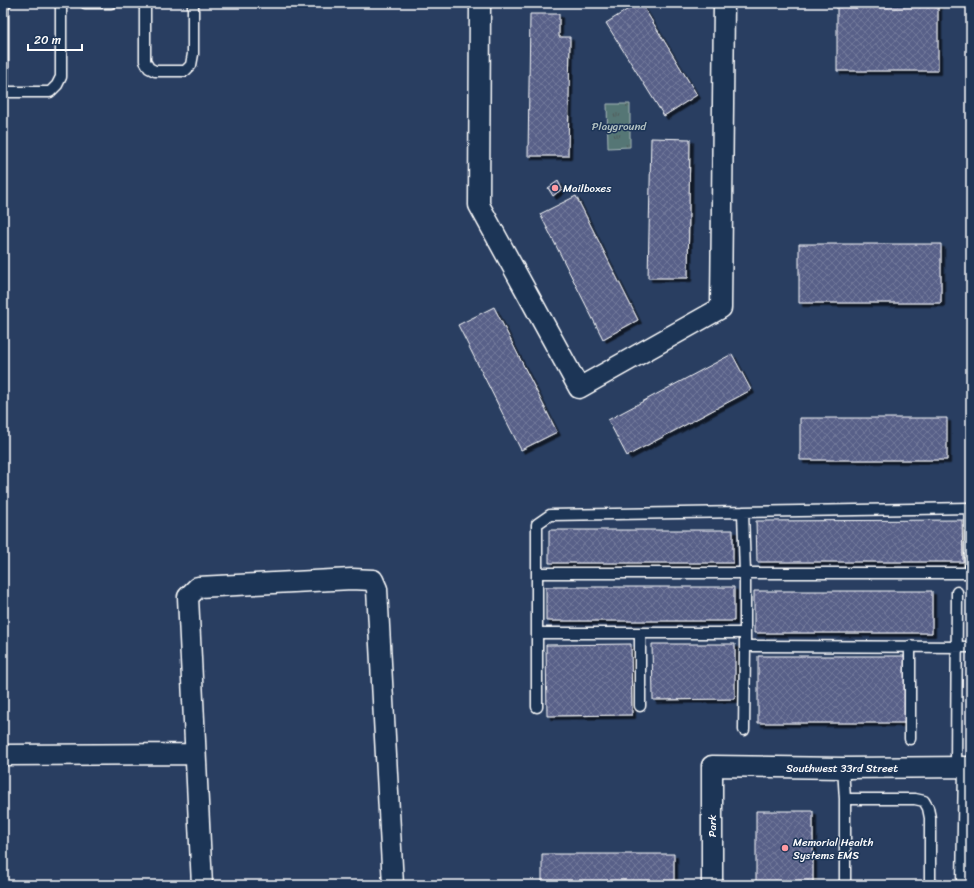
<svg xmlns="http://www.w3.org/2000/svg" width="974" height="888" font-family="Sriracha,sans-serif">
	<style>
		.grass { fill: url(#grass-tufts); stroke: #aababa }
		.building { fill: url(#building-cross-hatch); stroke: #fff; filter: url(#shadow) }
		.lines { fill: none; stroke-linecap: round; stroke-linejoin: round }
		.service-casing { stroke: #fff; stroke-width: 13 }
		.minor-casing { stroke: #fff; stroke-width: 23 }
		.service { stroke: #1d3557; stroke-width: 10 }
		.minor { stroke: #1d3557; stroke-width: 20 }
		.poi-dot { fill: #ff9aa2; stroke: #1d3557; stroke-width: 1.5 }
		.labels { text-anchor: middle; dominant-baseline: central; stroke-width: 3; stroke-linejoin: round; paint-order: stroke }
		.park-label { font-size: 11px; fill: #b2c1c1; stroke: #1d3557 }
		.poi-label { font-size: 11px; fill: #fff; stroke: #1d3557; text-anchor: start }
		.street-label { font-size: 11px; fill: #fff; stroke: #1d3557 }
	</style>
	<defs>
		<pattern id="grass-tufts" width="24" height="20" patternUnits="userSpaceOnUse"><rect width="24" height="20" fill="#557675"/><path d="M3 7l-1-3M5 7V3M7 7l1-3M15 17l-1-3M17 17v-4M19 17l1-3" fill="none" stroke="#505d5c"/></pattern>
		<pattern id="building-cross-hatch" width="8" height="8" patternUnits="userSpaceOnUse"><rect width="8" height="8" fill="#596188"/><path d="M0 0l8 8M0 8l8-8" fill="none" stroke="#72799a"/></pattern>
		<filter id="shadow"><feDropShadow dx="3.5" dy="3.5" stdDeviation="0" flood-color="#0009"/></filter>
	</defs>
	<rect width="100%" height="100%" fill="#293e61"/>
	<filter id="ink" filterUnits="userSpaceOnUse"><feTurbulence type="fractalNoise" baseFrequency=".025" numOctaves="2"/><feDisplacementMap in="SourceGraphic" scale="8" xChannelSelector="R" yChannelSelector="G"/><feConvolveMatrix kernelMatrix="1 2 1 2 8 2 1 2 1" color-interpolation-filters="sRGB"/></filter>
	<g filter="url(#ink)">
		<!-- grass -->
		<path class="grass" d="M607 104H630V147L608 148Z"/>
		<!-- building -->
		<path class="building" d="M638 3H641L697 95 664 116 606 23Z
			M837 5H938V71H837Z
			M530 14H559V37H570L568 156H528Z
			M651 138 690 139 688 278H648Z
			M558 181 562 189 553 196 548 188Z
			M576 196 638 320 603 339 540 214Z
			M799 244H941V303H799Z
			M494 307 557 432 521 450 458 325Z
			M732 354 751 390 627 456 608 420Z
			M800 418H947V460H800Z
			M962 520 963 562H757L756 521Z
			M549 530H733V563H549Z
			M546 587H734V621H546Z
			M754 591H932V633H754Z
			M631 644 632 715 547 716 546 645Z
			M652 644H735V699L653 700Z
			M758 656H907V723H758Z
			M756 811H813V885H756Z
			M542 854H674V885H542Z"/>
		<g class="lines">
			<!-- service casing -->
			<g class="service-casing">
				<path id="service" d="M85 3H111
					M145 3V61L149 68 155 71H185L191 65 193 54V3
					M3 92H50L57 85 61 77V3
					M3 92V7L6 3
					M537 573H970V508L743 512 745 573V646L971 647
					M537 633H745
					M640 633V706
					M910 646V739
					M537 707V524L550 515 743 512
					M744 730 745 646
					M843 768 845 799V885
					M956 768 957 592
					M845 799H915L924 801 928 808 930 818V885"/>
			</g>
			<!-- minor casing -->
			<g class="minor-casing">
				<path id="minor" d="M480 3 479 205 579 388 721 308 724 3
					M3 755 195 754
					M202 885 188 597 198 587 352 579 373 580 377 589 393 885
					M712 885V766L843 768 971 767
					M967 885 969 768"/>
			</g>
			<!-- service -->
			<use href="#service" class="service"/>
			<!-- minor -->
			<use href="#minor" class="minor"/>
		</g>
	</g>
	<!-- markers -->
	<g class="poi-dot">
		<circle cx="555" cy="188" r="4"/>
		<circle cx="785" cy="848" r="4"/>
	</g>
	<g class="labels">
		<!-- park labels -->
		<g class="park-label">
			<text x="619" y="126">Playground</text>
		</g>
		<!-- poi labels -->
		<g class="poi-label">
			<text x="563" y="188">Mailboxes</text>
			<text x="793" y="842">Memorial Health<tspan x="793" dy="13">Systems EMS</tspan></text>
		</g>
		<!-- street labels -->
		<g class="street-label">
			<text x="842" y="768">Southwest 33rd Street</text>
			<text transform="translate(712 826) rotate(-90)">Park</text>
		</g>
	</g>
	<!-- margin -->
	<rect width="974" height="888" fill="none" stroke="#1d3557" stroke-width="16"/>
	<rect x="8" y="8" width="958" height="872" fill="none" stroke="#fff" stroke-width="1.5" filter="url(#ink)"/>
	<!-- scale -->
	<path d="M28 44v6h54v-6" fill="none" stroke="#ffffff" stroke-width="2"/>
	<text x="34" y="44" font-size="12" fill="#ffffff" stroke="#1d3557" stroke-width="3" paint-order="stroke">20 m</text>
</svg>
